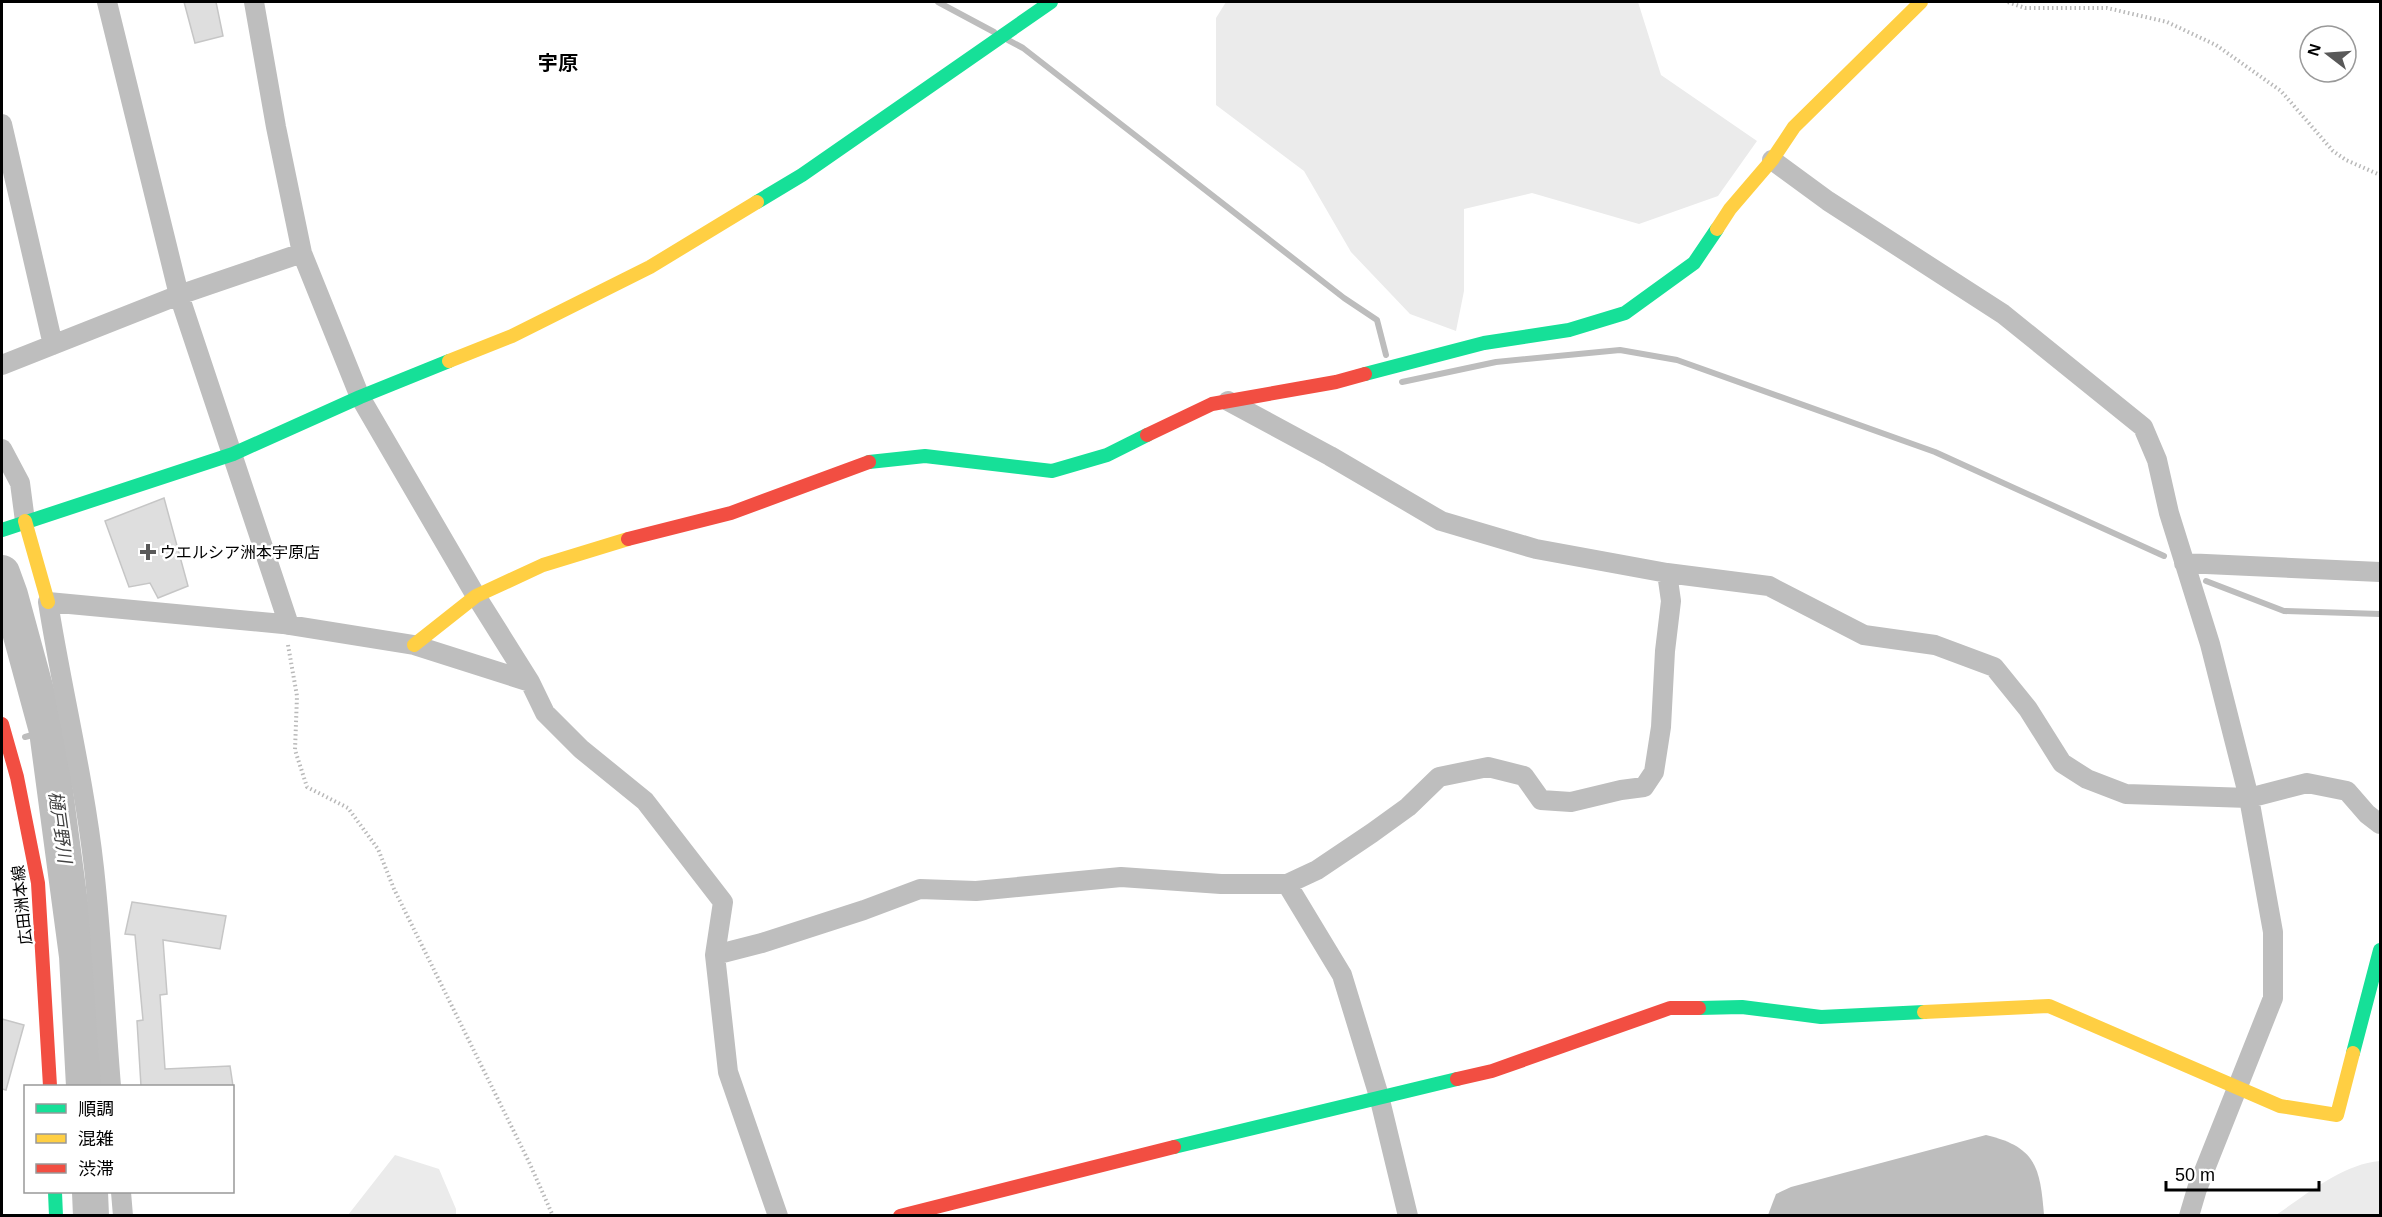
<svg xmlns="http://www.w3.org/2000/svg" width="2382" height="1217" font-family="Arial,'Noto Sans JP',sans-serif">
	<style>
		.green { fill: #ebebeb }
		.water { fill: #bdbdbd }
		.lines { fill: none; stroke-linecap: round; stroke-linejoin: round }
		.stream { stroke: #bdbdbd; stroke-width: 6 }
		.river { stroke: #bdbdbd; stroke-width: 36 }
		.building { fill: #dedede; stroke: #c6c6c6; stroke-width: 1.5 }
		.path { stroke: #b9b9b9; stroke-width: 4; stroke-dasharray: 1.5 3; stroke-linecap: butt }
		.street { stroke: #bebebe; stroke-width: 20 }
		.fast { stroke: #16e098; stroke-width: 14 }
		.slow { stroke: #ffcf43; stroke-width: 14 }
		.jam { stroke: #f24e42; stroke-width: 14 }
		.poi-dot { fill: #595959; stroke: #fff; stroke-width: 2 }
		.labels { text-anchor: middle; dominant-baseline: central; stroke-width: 5; stroke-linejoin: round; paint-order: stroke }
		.poi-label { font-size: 16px; fill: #000; stroke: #fff; text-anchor: start }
		.street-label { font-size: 16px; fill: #000; stroke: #fff }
		.water-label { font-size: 18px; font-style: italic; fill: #424242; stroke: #fff }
		.quarter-label { font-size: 20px; font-weight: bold; fill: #000; stroke: #fff }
	</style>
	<rect width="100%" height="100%" fill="#fff"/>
	<!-- green -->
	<path class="green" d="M1226 2H1638L1661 75 1757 141 1718 196 1639 224 1532 193 1464 209V291L1456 331 1410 314 1351 252 1304 171 1216 105V18Z
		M395 1155 439 1169 456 1209V1215H348Z
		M2380 1161V1215H2276C2307 1194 2343 1164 2380 1161Z"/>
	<!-- water -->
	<path class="water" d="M1986 1135C2036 1147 2040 1167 2044 1215H1768L1776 1194 1791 1187Z"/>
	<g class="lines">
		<!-- stream -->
		<path class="stream" d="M938 2 994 32
			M1008 40 1023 48 1344 298 1377 320 1386 355
			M1402 382 1496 362 1620 350 1677 360 1935 452 2164 556
			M2206 581 2284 611 2380 614
			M25 737 47 731"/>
		<!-- river -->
		<path class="river" d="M2 573 10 595 47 731 77 956 84 1086
			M90 1192 91 1216"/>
	</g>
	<!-- building -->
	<path class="building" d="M184 2H216L223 36 195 43Z
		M164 498 188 586 158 598 150 583 129 587 105 521Z
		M132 902 226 916 220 949 163 940 167 994 160 995 165 1069 230 1066 233 1086H141L137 1021 143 1020 135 935 125 934Z
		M2 1019 24 1025 6 1090 2 1089Z"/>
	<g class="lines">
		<!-- path -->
		<path class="path" d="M2008 2 2025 8H2107L2167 22 2216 45 2281 91 2333 151 2346 160 2380 175
			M288 645 297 696 295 750 307 787 348 808 378 849 394 889 529 1162 553 1216"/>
		<!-- street -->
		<path class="street" d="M107 2 179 295 289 625
			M254 2 276 127 302 253 360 397 476 596 530 682 545 713 581 749 645 801 723 902 715 955 728 1072 778 1216
			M2 124 53 345
			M1772 160 1828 201 2003 314 2143 427 2157 460 2169 513 2210 644 2249 798 2273 932V998L2197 1189 2189 1216
			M2 365 179 295 302 253
			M1228 401 1330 456 1441 521 1536 549 1667 573 1769 586 1864 635 1935 645 1994 667 2028 709 2062 763 2087 779 2126 794 2249 798 2307 783 2347 791 2367 814 2380 824
			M2 449 20 483 25 521
			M2184 563 2380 572
			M1287 884 1342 975 1379 1096 1408 1216
			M715 955 762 943 864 910 920 889 976 891 1121 877 1221 884H1287L1317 870 1372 833 1408 807 1439 777 1488 767 1524 776 1541 800 1571 802 1621 790 1644 787 1654 772 1661 727 1665 651 1671 601 1667 573
			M111 1086C105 1014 102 940 94 868 84 778 62 691 48 602L283 624 414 645 530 682
			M121 1192 123 1216"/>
		<!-- fast -->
		<path class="fast" d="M757 202 802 175 1051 2
			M1365 374 1484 343 1569 330 1625 313 1694 263 1717 229
			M869 462 925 456 1052 471 1107 455 1147 435
			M2 530 233 454 360 397 449 361
			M1699 1008 1742 1007 1821 1017 1924 1012
			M2353 1053 2380 950
			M1174 1147 1457 1079
			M55 1192 56 1216"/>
		<!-- slow -->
		<path class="slow" d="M1717 229 1730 209 1772 160 1794 127 1921 2
			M449 361 512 336 650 267 757 202
			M25 521 48 602
			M414 645 476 596 543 565 628 539
			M1924 1012 2049 1006 2280 1106 2337 1115 2353 1053"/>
		<!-- jam -->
		<path class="jam" d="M1147 435 1212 404 1336 382 1365 374
			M628 539 731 513 869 462
			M2 724 17 777 38 883 50 1086
			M1457 1079 1492 1071 1670 1008H1699
			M900 1216 1174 1147"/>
	</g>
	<!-- markers -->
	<path class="poi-dot" d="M145 543h6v6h6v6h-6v6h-6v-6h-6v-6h6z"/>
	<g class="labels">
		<!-- poi labels -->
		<g class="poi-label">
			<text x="160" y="552">ウエルシア洲本宇原店</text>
		</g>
		<!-- street labels -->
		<g class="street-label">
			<text transform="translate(22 905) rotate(-96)">広田洲本線</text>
		</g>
		<!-- water labels -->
		<g class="water-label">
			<text transform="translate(60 827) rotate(82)">樋戸野川</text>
		</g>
		<!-- quarter labels -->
		<g class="quarter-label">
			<text x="558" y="63">宇原</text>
		</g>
	</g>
	<!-- border -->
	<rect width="2382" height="1217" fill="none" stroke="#000000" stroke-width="6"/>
	<!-- legend -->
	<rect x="24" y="1085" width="210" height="108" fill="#ffffff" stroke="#999999" stroke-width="1.5"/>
	<rect x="36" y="1104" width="30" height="9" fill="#16e098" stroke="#999999" stroke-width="1.5"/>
	<text x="78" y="1115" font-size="18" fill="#000000">順調</text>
	<rect x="36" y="1134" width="30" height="9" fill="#ffcf43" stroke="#999999" stroke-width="1.5"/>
	<text x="78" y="1145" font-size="18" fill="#000000">混雑</text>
	<rect x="36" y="1164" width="30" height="9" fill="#f24e42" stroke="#999999" stroke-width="1.5"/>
	<text x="78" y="1175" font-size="18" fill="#000000">渋滞</text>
	<!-- north arrow -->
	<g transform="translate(2328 54) rotate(287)"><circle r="28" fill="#ffffff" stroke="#999999" stroke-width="1.5"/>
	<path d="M0-4.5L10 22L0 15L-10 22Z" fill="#595959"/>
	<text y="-9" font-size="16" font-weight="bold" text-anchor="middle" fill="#000000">N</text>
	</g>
	<!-- scale -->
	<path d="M2166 1181v9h153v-9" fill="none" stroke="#000000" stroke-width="3"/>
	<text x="2175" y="1181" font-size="18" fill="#000000" stroke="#ffffff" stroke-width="4.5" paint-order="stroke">50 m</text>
</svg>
